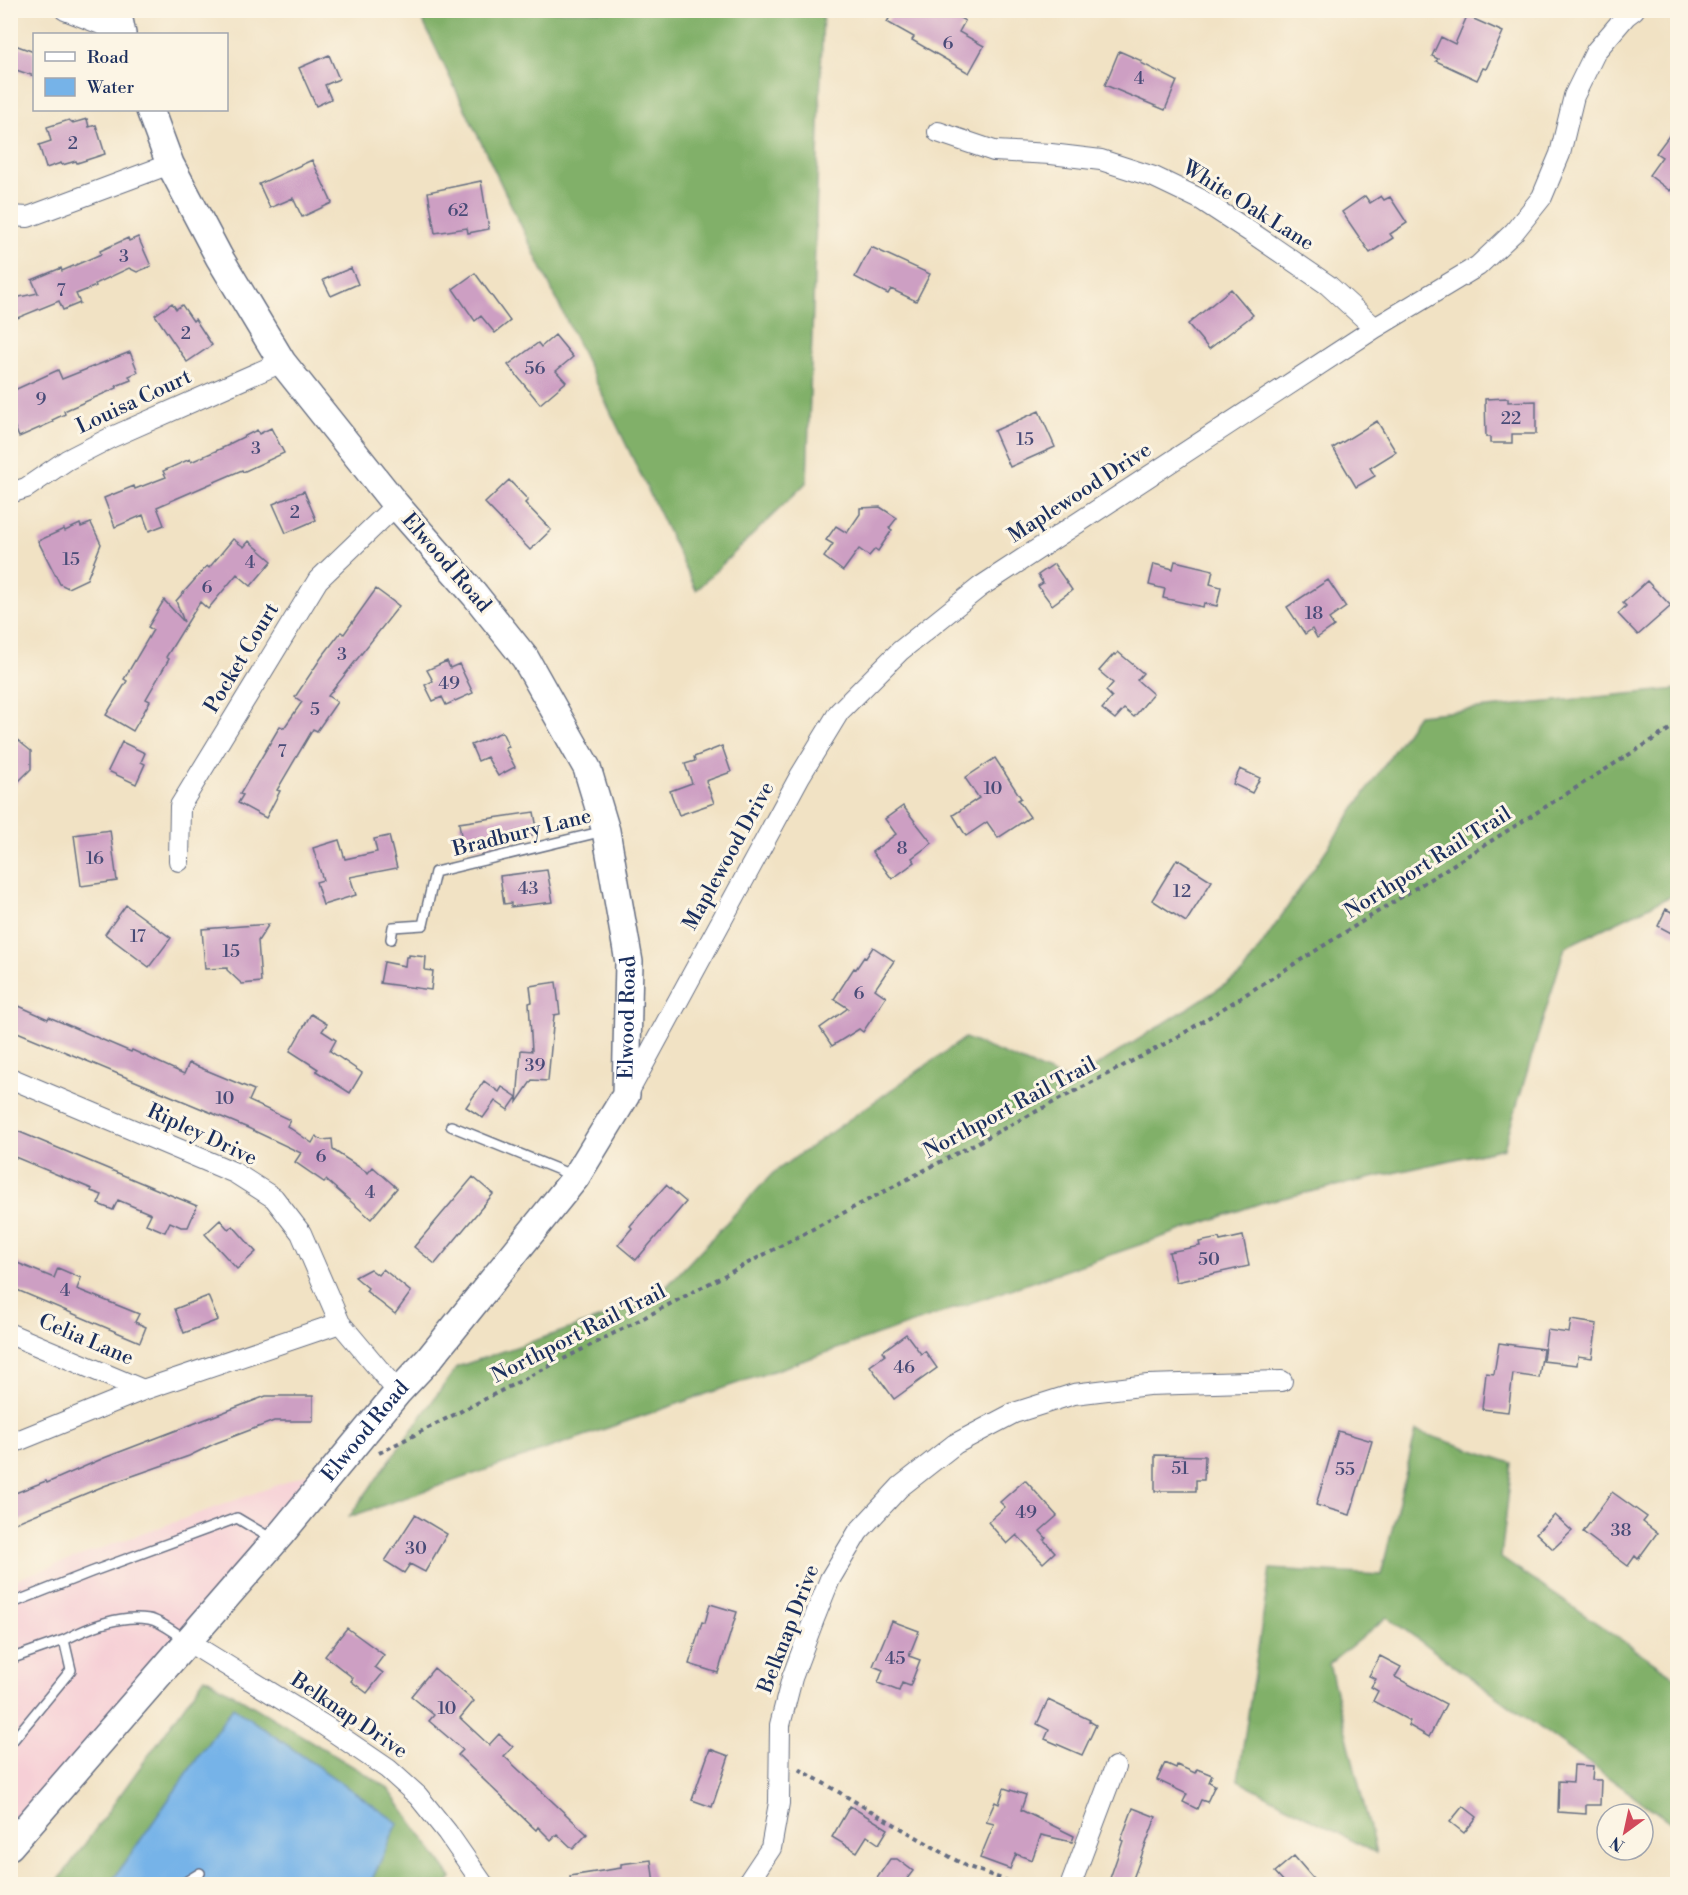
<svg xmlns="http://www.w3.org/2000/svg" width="1688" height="1895" font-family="'Libre Bodoni',serif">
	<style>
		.built { fill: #f6cfd6 }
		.forest { fill: #81b069; stroke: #4e7064; stroke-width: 1.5 }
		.water { fill: #76b3e8; stroke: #4871a3; stroke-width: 1.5 }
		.building { fill: #cd9fc3 }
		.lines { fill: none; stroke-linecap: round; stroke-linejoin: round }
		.lane-casing { stroke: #666e82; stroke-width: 12 }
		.street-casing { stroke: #666e82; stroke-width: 22 }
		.secondary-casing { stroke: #666e82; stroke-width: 30 }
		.path { stroke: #666e82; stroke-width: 4; stroke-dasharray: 4.5 4.5; stroke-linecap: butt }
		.lane { stroke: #fff; stroke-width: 9 }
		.street { stroke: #fff; stroke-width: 20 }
		.secondary { stroke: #fff; stroke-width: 27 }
		.labels { text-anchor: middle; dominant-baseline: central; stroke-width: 6; stroke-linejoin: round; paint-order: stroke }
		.number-label { font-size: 18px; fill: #484b77 }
		.street-label { font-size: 21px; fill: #1b2f5e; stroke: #fcf5e5 }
	</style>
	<rect width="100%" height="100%" fill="#fcf5e5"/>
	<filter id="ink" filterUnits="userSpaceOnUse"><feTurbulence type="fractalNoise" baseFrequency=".0167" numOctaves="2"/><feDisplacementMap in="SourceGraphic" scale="12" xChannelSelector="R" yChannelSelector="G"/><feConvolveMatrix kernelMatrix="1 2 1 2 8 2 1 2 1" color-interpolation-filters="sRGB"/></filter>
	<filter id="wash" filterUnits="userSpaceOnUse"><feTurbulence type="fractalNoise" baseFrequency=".008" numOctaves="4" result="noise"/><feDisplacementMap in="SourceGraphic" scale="24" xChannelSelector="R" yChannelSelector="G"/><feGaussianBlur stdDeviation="1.35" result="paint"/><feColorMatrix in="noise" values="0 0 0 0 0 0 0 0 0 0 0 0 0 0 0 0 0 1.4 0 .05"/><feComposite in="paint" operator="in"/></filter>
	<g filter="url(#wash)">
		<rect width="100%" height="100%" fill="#f1e2c4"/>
		<!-- built -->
		<path class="built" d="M345 1458 11 1838V1581L288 1481Z"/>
		<!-- forest -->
		<path class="forest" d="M418 11H823L807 482 696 590Z
			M1677 689V893L1565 947 1504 1148 1261 1203 349 1517 457 1367 654 1300 773 1173 965 1038 1071 1082 1242 974 1418 715Z
			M1416 1431 1512 1463 1501 1558 1677 1678V1827L1387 1617 1329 1664 1376 1853 1238 1780 1270 1569 1381 1575Z
			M205 1677 387 1787 452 1878 446 1884H56Z"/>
		<!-- water -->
		<path class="water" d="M233 1707 398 1823 370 1884H110Z"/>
		<g id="blocks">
			<!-- building -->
			<path class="building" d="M894 10H947L965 21 959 32 984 46 969 73 912 40 914 37 887 22Z
				M1467 16 1503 32 1486 69 1483 68 1477 80 1436 61 1438 59 1432 56 1441 37 1455 44Z
				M15 45 34 52V76L10 68V59Z
				M1119 51 1142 61 1141 63 1177 81 1165 110 1105 85Z
				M329 55 339 79 325 85 331 99 316 106 299 68Z
				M87 119 89 127 96 125 105 154 77 163 76 161 62 165 61 163 46 168 39 145 51 141 47 127 69 120 73 123Z
				M1677 125V181L1670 191 1649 175 1662 157 1656 153Z
				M312 160 332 203 302 217 293 198 270 208 259 184Z
				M481 181 489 229 468 233 467 228 435 233 428 192Z
				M1365 196 1370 203 1381 196 1384 200 1390 197 1407 223 1390 234 1393 238 1370 253 1342 212Z
				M138 237 151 266 137 272 129 268 95 284 96 286 76 294 80 303 63 310 59 301 10 321V299L38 293 32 280 61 268 62 271 101 254 100 251 128 238 129 241Z
				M871 247 930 274 916 301 891 289 888 294 855 277Z
				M351 268 358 284 331 296 323 280Z
				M475 273 510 321 495 333 481 316 475 321 453 289Z
				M1231 289 1253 315 1209 349 1188 324Z
				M172 303 176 309 182 305 193 321 195 319 212 345 187 362 155 315Z
				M555 335 573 357 556 371 566 382 540 404 508 365 538 343 541 347Z
				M130 352 138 372 129 376 131 380 116 386 117 388 64 411 65 414 52 420 53 422 19 437 10 416V392L58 370 62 379Z
				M1508 398V402L1536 401V434H1512V443H1490V437H1486L1485 399Z
				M1039 411 1055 447 1010 467 994 431Z
				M1377 421 1396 452 1370 468 1375 476 1356 487 1333 448Z
				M271 428 284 453 243 472 242 470 157 507 164 525 149 531 143 515 115 527 104 498 134 486 135 489 166 477 163 471 190 459 191 462 229 445V444L257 430 259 434Z
				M509 480 528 500 525 503 551 530 530 550 485 503Z
				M304 491 316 520 286 533 273 504Z
				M880 507 897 518 889 528 892 530 878 551 875 549 869 556 859 549 843 571 824 557 833 544 826 540 836 526 847 533 860 514V508Z
				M91 523 101 544 87 579 68 588 60 584 38 541 64 529 65 531 80 524 81 527Z
				M233 539 244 547 249 541 272 561 251 586 237 574 208 609 200 602 166 657 169 659 146 699 150 701 133 731 106 715 127 681 124 679 153 630 148 627 164 600 184 622 176 601 207 566 209 568Z
				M1175 561 1213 570 1210 584 1221 587 1217 606 1204 603 1203 607 1163 598 1165 589 1149 585 1154 564 1173 569Z
				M1054 564 1072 590 1052 605 1038 586 1043 583 1038 575Z
				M1328 580 1346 607 1329 619 1334 626 1317 638 1312 629 1305 634 1287 607Z
				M1647 581 1671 606 1638 635 1618 614 1626 606 1623 603Z
				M376 589 399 606 328 696 337 702 317 731 313 729 277 790 280 791 266 818 238 803 243 795 240 794 280 726 284 728 302 702 295 697 321 658 341 632 344 634Z
				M1118 652 1143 673 1137 680 1153 694 1134 717 1124 709 1115 719 1102 709 1112 697 1106 691 1113 683 1099 671 1114 654 1116 655Z
				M447 661 450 668 459 664 473 693 446 705 442 697 433 701 425 685 433 681 427 670Z
				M502 732 509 747 505 748 515 767 498 776 487 757 478 761 471 745Z
				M10 734 31 751V769L10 790Z
				M122 742 145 753 141 762 145 764 136 784 108 771Z
				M722 746 731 772 706 781 714 803 679 815 670 791 692 783 685 764 695 761 694 757Z
				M995 758 1021 798 1018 800 1030 817 998 838 987 822 966 836 953 815 979 798 965 778Z
				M1240 769 1260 778 1252 793 1233 784Z
				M903 806 932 843 912 858 915 862 892 879 872 852 896 834 885 819Z
				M534 812 538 834 509 839V843L470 848 469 841 462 842 459 823Z
				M110 830 117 881 81 886 74 835Z
				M389 836 397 868 350 877 356 895 323 905 316 882 323 880 313 848 339 840 345 859 377 852 374 839Z
				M1177 859 1212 881 1186 922 1152 900Z
				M547 870 553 902 511 907V903L504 904 500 876Z
				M126 905 171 938 149 967 105 934Z
				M1666 909 1677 915V936L1658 926Z
				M269 924 258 941 261 982 242 984 227 970V968L205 969 202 929Z
				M873 947 894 961 875 989 886 997 863 1032 859 1029 832 1046 820 1028 848 1008 834 999 854 968 856 969 864 957 866 958Z
				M409 955 426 957 425 970 433 971 431 990 380 983 384 962 405 966 406 957H409Z
				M556 982 560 1014 554 1015 548 1081 532 1080 517 1102 521 1050 532 1051 529 1003 532 1002 530 986Z
				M10 1002 48 1019 49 1017 131 1052 132 1050 184 1074 189 1063 254 1090 249 1101 290 1120 287 1126 312 1143 316 1136 322 1140 332 1139 333 1150 368 1173 373 1167 397 1188 371 1219 326 1180 324 1182 295 1162 301 1153 248 1128 10 1029Z
				M311 1014 327 1024 322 1031 336 1040 330 1051 362 1073 350 1093 316 1071 318 1069 290 1051Z
				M484 1081 499 1092 502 1087 517 1097 508 1110 495 1101 483 1118 466 1107Z
				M10 1128 197 1206 188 1227H181L170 1222 165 1232 146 1224 151 1214 118 1200 113 1210 98 1204 102 1195 91 1191 92 1189 10 1155Z
				M473 1177 493 1194 435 1264 414 1247Z
				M666 1185 686 1202 636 1260 618 1245 632 1228 630 1226Z
				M220 1220 228 1229 233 1226 256 1252 237 1269 205 1234Z
				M1243 1236 1249 1266 1176 1282 1169 1252 1200 1246 1199 1242 1219 1238 1220 1241Z
				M10 1260 54 1278 58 1268 81 1278 77 1289 139 1314 135 1322 146 1327 140 1342 10 1287Z
				M370 1269 378 1275 383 1269 411 1292 395 1314 366 1291 368 1288 355 1277Z
				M208 1296 218 1320 184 1333 175 1309Z
				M1571 1320 1597 1324 1592 1358 1578 1356 1577 1365 1543 1361 1547 1330 1569 1333Z
				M906 1334 921 1354 925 1351 937 1368 894 1399 870 1366 885 1355 883 1351Z
				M1499 1343 1543 1349 1539 1378 1513 1374 1508 1412 1482 1409 1486 1373 1494 1374Z
				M266 1396H313V1421H274L216 1443 189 1456 104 1486 10 1525V1495L46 1481 47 1483 104 1458Z
				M1338 1431 1372 1441 1350 1515 1316 1505Z
				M1155 1455 1205 1456 1204 1480H1196V1491H1155Z
				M1025 1480 1057 1516 1040 1531 1046 1538 1044 1540 1055 1552 1043 1563 1017 1535 1007 1544 988 1522 1005 1507 1000 1502Z
				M1612 1492 1647 1517 1643 1522 1657 1533 1638 1559 1635 1556 1628 1566 1583 1532Z
				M415 1515 447 1534 425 1572 410 1564 404 1573 385 1561Z
				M1555 1515 1572 1531 1553 1549 1536 1533Z
				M710 1604 737 1612 718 1673 689 1664 702 1622 705 1623Z
				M892 1621 919 1631 909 1656 920 1660 910 1686 902 1683 899 1691 878 1683 883 1670 873 1666Z
				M347 1628 384 1655 375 1667 383 1673 367 1693 351 1681 353 1678 325 1656Z
				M1380 1656 1401 1667 1395 1677 1446 1704 1429 1737 1408 1725 1410 1721 1373 1701 1378 1691 1371 1687 1376 1679 1369 1676Z
				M434 1668 474 1701 460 1718 489 1745 499 1734 513 1747 504 1756 587 1834 573 1849 557 1834 551 1840 538 1827 536 1830 458 1755 463 1750 429 1721 434 1715 411 1696Z
				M1048 1700 1090 1720 1089 1721 1096 1725 1082 1755 1045 1739 1049 1730 1037 1724Z
				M710 1749 729 1756 712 1807 692 1800Z
				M1165 1763 1176 1768 1177 1765 1195 1773 1197 1769 1212 1775 1209 1782 1215 1785 1207 1802 1201 1800 1197 1809 1183 1802 1187 1794 1157 1780Z
				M1574 1765 1593 1766 1592 1780H1601L1600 1805H1586V1814L1558 1812 1559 1781 1573 1782Z
				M1004 1788 1026 1795 1021 1810 1074 1836 1072 1842 1041 1835 1032 1860 1016 1854 1010 1869 980 1858 994 1824 986 1822 995 1802 999 1804Z
				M850 1806 888 1829 879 1844 867 1836 857 1852 832 1837Z
				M1463 1806 1477 1817 1464 1833 1450 1822Z
				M1133 1808 1156 1817 1131 1884H1108L1123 1841 1121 1840Z
				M1294 1856 1318 1884H1286L1275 1872Z
				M890 1859H897L913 1871 903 1884H873Z
				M651 1860 654 1884H571L570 1876 621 1868V1864Z"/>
		</g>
	</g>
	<g filter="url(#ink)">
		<use href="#blocks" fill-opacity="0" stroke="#666e82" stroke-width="1.5"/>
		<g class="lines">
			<!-- lane casing -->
			<g class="lane-casing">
				<path id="lane" d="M391 939 393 927 423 925 435 872 604 831
					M451 1126 574 1176
					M10 1604 91 1572 237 1518 274 1540
					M64 1640C89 1627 120 1614 149 1619 161 1621 175 1633 185 1639
					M10 1659 64 1640 71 1670 10 1744
					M182 1884 200 1873"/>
			</g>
			<!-- street casing -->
			<g class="street-casing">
				<path id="street" d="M65 10 121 32
					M938 132 994 151 1051 154 1101 160 1154 177 1200 199 1255 235 1328 285 1375 328
					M10 216 28 217 170 164
					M10 493 26 488 67 460 110 438 282 362
					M179 861 180 806 318 580 396 505
					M10 1078 235 1173 274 1198 301 1233 340 1323 398 1392
					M628 1093 800 776 839 712 900 651 980 587 1375 328 1478 266 1514 232 1542 197 1560 154 1574 96 1596 51 1626 16 1634 10
					M10 1334 143 1390
					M10 1444 143 1390 340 1323
					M187 1641 325 1726 388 1769 418 1796 447 1832 483 1884
					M747 1884 771 1848 779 1803 780 1725 792 1678 814 1619 830 1579 858 1532 900 1487 955 1444 1014 1413 1074 1394 1148 1385 1282 1381
					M1071 1884 1115 1767"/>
			</g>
			<!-- secondary casing -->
			<g class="secondary-casing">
				<g id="secondary">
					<path d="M117 10 122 34"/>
					<path id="s1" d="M10 1846 281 1534 398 1392 429 1359 576 1177 626 1095 629 962 606 831 587 768 525 658 475 595 396 505 282 362 219 257 170 164 150 110"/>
				</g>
			</g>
			<!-- path -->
			<path class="path" d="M379 1453 632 1324 1176 1038 1678 724
				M799 1769 966 1866 1016 1884"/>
			<!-- lane -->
			<use href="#lane" class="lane"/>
			<!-- street -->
			<use href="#street" class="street"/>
			<!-- secondary -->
			<use href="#secondary" class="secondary"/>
		</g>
	</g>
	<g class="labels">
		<!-- number labels -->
		<g class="number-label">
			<text x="948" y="43">6</text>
			<text x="1139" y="78">4</text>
			<text x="73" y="143">2</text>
			<text x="458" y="210">62</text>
			<text x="124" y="256">3</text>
			<text x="61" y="290">7</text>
			<text x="186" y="333">2</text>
			<text x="535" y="368">56</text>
			<text x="41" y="399">9</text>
			<text x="1511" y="418">22</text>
			<text x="1025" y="439">15</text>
			<text x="256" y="448">3</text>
			<text x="295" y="512">2</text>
			<text x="71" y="559">15</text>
			<text x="250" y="562">4</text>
			<text x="207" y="587">6</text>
			<text x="1314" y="613">18</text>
			<text x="342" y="654">3</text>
			<text x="449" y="683">49</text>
			<text x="315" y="709">5</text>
			<text x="282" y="751">7</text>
			<text x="993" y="788">10</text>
			<text x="902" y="848">8</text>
			<text x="95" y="858">16</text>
			<text x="528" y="888">43</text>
			<text x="1182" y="891">12</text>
			<text x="138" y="936">17</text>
			<text x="231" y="951">15</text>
			<text x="859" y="993">6</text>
			<text x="535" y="1065">39</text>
			<text x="225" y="1098">10</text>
			<text x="321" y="1156">6</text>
			<text x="370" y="1192">4</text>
			<text x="1209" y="1259">50</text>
			<text x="65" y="1290">4</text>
			<text x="904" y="1367">46</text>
			<text x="1180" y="1468">51</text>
			<text x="1345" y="1469">55</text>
			<text x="1026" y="1512">49</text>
			<text x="1621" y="1530">38</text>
			<text x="416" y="1548">30</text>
			<text x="895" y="1658">45</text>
			<text x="447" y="1708">10</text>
		</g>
		<!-- street labels -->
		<g class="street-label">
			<text transform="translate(1248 206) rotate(32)">White Oak Lane</text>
			<text transform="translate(134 402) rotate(-25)">Louisa Court</text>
			<text transform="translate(1080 493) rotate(-33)">Maplewood Drive</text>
			<text transform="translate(446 563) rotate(49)">Elwood Road</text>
			<text transform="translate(242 658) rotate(-59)">Pocket Court</text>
			<text transform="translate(522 833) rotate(-14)">Bradbury Lane</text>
			<text transform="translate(729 856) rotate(-61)">Maplewood Drive</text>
			<text transform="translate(1428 863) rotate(-32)">Northport Rail Trail</text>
			<text stroke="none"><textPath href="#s1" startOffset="1050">Elwood Road</textPath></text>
			<text transform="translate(1010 1108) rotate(-28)">Northport Rail Trail</text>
			<text transform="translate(202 1135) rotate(25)">Ripley Drive</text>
			<text transform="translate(579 1334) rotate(-27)">Northport Rail Trail</text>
			<text transform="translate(86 1340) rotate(23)">Celia Lane</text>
			<text stroke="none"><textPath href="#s1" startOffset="546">Elwood Road</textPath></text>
			<text transform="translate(789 1629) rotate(-69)">Belknap Drive</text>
			<text transform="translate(349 1716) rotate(34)">Belknap Drive</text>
		</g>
	</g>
	<!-- margin -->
	<rect width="1688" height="1895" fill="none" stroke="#fcf5e5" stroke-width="36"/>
	<!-- legend -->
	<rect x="33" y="33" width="195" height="78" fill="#fcf5e5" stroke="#a2a6af" stroke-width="1.5"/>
	<rect x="45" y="52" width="30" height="9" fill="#ffffff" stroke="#a2a6af" stroke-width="1.5"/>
	<text x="87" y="63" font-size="18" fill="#1b2f5e">Road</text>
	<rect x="45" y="78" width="30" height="18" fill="#76b3e8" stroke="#a2a6af" stroke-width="1.5"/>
	<text x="87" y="93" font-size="18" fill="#1b2f5e">Water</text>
	<!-- north arrow -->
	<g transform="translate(1625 1832) rotate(213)"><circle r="28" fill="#fcf5e5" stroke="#a2a6af" stroke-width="1.5"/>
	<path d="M0-4.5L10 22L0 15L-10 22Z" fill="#d1495b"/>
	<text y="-9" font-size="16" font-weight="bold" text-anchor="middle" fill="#1b2f5e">N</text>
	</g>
</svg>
